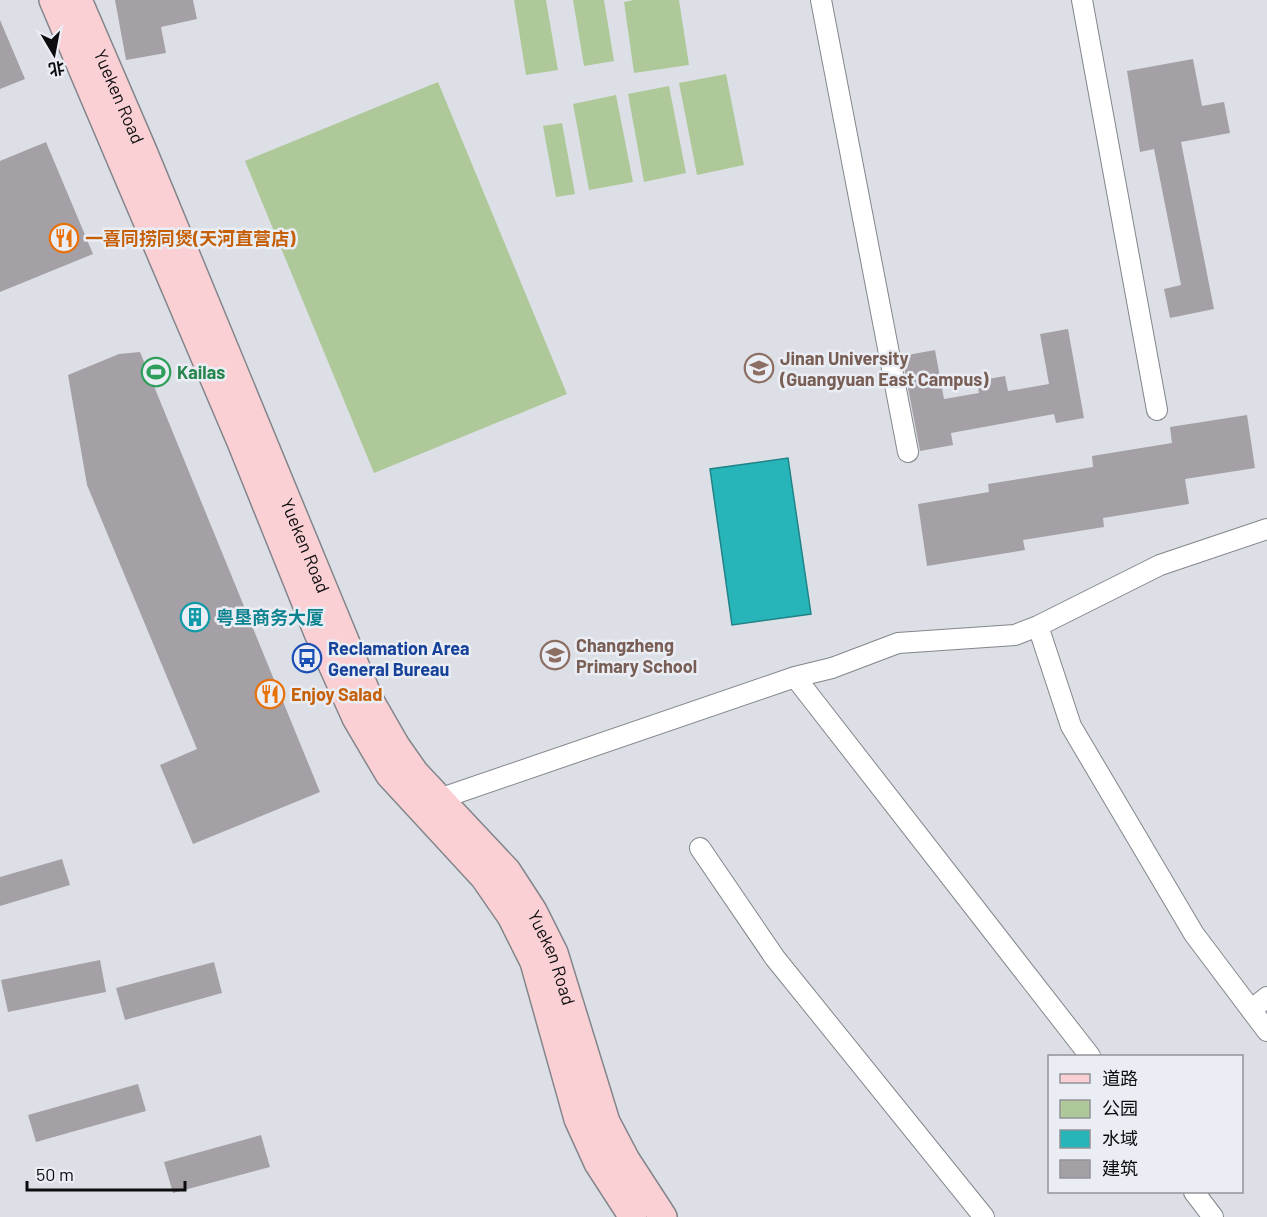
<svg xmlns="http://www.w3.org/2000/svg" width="1267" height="1217" font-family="Barlow,'Noto Sans SC',sans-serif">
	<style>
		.green { fill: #aec899 }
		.water { fill: #28b5ba; stroke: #208387; stroke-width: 1.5 }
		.building { fill: #a4a0a5 }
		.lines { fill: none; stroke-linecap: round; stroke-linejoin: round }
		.minor-casing { stroke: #82868b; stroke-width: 22 }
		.secondary-casing { stroke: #82868b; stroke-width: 30 }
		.minor { stroke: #fff; stroke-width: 20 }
		.secondary { stroke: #fad0d5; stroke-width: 27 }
		.labels { text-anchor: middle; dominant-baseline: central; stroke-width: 5; stroke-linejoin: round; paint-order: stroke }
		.street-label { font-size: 18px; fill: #0c0d0f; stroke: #eaedf4 }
		.food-label { font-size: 18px; font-weight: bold; fill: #c56008; stroke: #eaedf4; text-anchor: start }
		.education-label { font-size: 18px; font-weight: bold; fill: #785e54; stroke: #eaedf4; text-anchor: start }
		.leisure-label { font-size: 18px; font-weight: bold; fill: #27864d; stroke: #eaedf4; text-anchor: start }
		.culture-label { font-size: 18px; font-weight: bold; fill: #0d838f; stroke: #eaedf4; text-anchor: start }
		.transit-label { font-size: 18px; font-weight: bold; fill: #164399; stroke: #eaedf4; text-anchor: start }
	</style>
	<rect width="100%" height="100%" fill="#dce0e6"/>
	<!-- green -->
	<path class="green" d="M514 0H546L558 70 526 75Z
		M573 0H604L614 61 584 66Z
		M634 0H679L689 65 634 73 624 2Z
		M726 74 744 165 697 175 679 83Z
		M438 82 567 394 374 473 245 161Z
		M669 86 686 173 644 182 628 94Z
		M616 95 633 182 589 190 573 104Z
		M562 123 575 194 556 197 543 126Z"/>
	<!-- water -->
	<path class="water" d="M788 458 811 614 732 625 710 469Z"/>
	<!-- building -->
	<path class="building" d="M115 0H193L197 19 161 27 166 53 126 60Z
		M0 20 25 79 0 89Z
		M1193 59 1202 106 1224 102 1230 133 1181 142 1214 309 1170 318 1164 289 1181 285 1154 149 1140 152 1127 71Z
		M46 142 93 254 0 292V161Z
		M1068 329 1084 418 1056 423 1054 414 951 433 953 445 920 451 902 356 935 350 944 399 979 393 977 381 1005 376 1008 391 1049 384 1040 334Z
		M140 352 320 792 193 844 160 765 197 749 87 485 68 375 119 354Z
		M1247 415 1255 468 1185 479 1189 504 1103 518 1104 527 1023 540 1025 550 927 566 918 504 989 492 988 484 1093 467 1092 456 1172 443 1170 427Z
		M62 859 70 885 0 906V877Z
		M100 960 106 992 8 1012 1 980Z
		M214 962 222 993 125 1020 116 988Z
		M138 1084 146 1111 36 1142 28 1115Z
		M261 1135 270 1167 173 1193 164 1162Z"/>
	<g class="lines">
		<!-- minor casing -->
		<g class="minor-casing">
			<path id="minor" d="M821 0 908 452
				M1082 0 1157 410
				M1038 626 1160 565 1267 529
				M439 799 795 677
				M700 848 775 958 984 1217
				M1251 1010 1267 997
				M1090 1056 795 677 832 668 898 643 1015 635 1038 626 1071 726 1194 934 1267 1031
				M1194 1192 1213 1217"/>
		</g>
		<!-- secondary casing -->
		<g class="secondary-casing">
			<g id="secondary">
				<path d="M53 0 241 442 318 633 356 718 389 774 484 877 511 916 534 962 578 1119 598 1163 633 1217"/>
				<path id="s1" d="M78 0 143 151 369 699 396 746 415 773 507 871 533 911 554 953 606 1122 626 1160 663 1217"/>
			</g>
		</g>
		<!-- minor -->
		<use href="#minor" class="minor"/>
		<!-- secondary -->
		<use href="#secondary" class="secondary"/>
	</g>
	<!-- icons -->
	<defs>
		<g id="restaurant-ring" transform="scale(1.5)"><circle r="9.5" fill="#eaedf4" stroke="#e8710a" stroke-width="1.5"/><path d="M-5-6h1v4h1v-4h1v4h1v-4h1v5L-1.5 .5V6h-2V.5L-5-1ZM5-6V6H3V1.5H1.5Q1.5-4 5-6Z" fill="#e8710a"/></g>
		<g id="university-ring" transform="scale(1.5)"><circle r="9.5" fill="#eaedf4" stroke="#8d6e63" stroke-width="1.5"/><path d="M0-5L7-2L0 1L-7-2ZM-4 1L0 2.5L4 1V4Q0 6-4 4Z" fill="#8d6e63"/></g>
		<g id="stadium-ring" transform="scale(1.5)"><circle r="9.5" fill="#eaedf4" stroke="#2e9e5b" stroke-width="1.5"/><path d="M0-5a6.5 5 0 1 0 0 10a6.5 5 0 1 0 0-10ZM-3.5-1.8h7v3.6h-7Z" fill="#2e9e5b"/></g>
		<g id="building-ring" transform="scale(1.5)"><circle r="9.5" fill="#eaedf4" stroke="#0f9aa8" stroke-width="1.5"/><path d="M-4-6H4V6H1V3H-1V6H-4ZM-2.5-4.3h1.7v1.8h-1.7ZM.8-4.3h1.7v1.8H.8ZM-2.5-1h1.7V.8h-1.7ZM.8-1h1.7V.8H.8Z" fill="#0f9aa8"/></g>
		<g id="school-ring" transform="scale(1.5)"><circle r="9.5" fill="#eaedf4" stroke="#8d6e63" stroke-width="1.5"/><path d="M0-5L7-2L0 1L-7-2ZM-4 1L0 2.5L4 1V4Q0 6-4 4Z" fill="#8d6e63"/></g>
		<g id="bus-ring" transform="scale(1.5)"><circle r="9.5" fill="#eaedf4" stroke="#1a4fb4" stroke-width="1.5"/><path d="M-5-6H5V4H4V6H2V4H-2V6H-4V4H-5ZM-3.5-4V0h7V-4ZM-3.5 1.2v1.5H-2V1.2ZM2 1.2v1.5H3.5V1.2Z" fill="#1a4fb4"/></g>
	</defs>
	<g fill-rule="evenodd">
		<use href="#restaurant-ring" x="64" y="238"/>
		<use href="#university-ring" x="759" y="368"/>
		<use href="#stadium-ring" x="156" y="372"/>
		<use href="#building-ring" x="195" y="617"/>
		<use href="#school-ring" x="555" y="655"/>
		<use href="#bus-ring" x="307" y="658"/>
		<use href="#restaurant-ring" x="270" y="694"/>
	</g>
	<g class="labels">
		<!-- street labels -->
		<g class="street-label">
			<text stroke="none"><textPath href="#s1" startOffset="105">Yueken Road</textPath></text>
			<text stroke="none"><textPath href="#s1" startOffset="591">Yueken Road</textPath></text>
			<text stroke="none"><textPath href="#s1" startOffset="1077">Yueken Road</textPath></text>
		</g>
		<!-- food labels -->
		<g class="food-label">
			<text x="85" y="238">一喜同捞同煲(天河直营店)</text>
			<text x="291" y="694">Enjoy Salad</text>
		</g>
		<!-- education labels -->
		<g class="education-label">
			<text x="780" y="358">Jinan University<tspan x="780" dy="21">(Guangyuan East Campus)</tspan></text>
			<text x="576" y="645">Changzheng<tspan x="576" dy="21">Primary School</tspan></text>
		</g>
		<!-- leisure labels -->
		<g class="leisure-label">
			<text x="177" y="372">Kailas</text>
		</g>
		<!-- culture labels -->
		<g class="culture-label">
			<text x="216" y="617">粤垦商务大厦</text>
		</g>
		<!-- transit labels -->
		<g class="transit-label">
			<text x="328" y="648">Reclamation Area<tspan x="328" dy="21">General Bureau</tspan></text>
		</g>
	</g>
	<!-- legend -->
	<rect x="1048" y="1055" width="195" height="138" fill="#eaedf4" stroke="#919398" stroke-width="1.5"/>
	<rect x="1060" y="1074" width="30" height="9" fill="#fad0d5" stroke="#919398" stroke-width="1.5"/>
	<text x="1102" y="1085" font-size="18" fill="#0c0d0f">道路</text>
	<rect x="1060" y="1100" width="30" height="18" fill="#aec899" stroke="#919398" stroke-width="1.5"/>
	<text x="1102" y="1115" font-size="18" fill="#0c0d0f">公园</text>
	<rect x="1060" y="1130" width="30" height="18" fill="#28b5ba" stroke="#919398" stroke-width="1.5"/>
	<text x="1102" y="1145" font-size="18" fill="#0c0d0f">水域</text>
	<rect x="1060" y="1160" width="30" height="18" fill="#a4a0a5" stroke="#919398" stroke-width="1.5"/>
	<text x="1102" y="1175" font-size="18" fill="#0c0d0f">建筑</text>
	<!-- north arrow -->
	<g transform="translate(54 54) rotate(170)" stroke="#eaedf4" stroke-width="4.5" paint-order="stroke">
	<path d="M0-4.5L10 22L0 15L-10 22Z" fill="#0c0d0f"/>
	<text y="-9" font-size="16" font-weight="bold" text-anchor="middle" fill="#0c0d0f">北</text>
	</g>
	<!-- scale -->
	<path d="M27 1181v9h158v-9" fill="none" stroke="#0c0d0f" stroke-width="3"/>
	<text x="36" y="1181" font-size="18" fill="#0c0d0f" stroke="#eaedf4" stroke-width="4.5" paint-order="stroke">50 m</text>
</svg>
